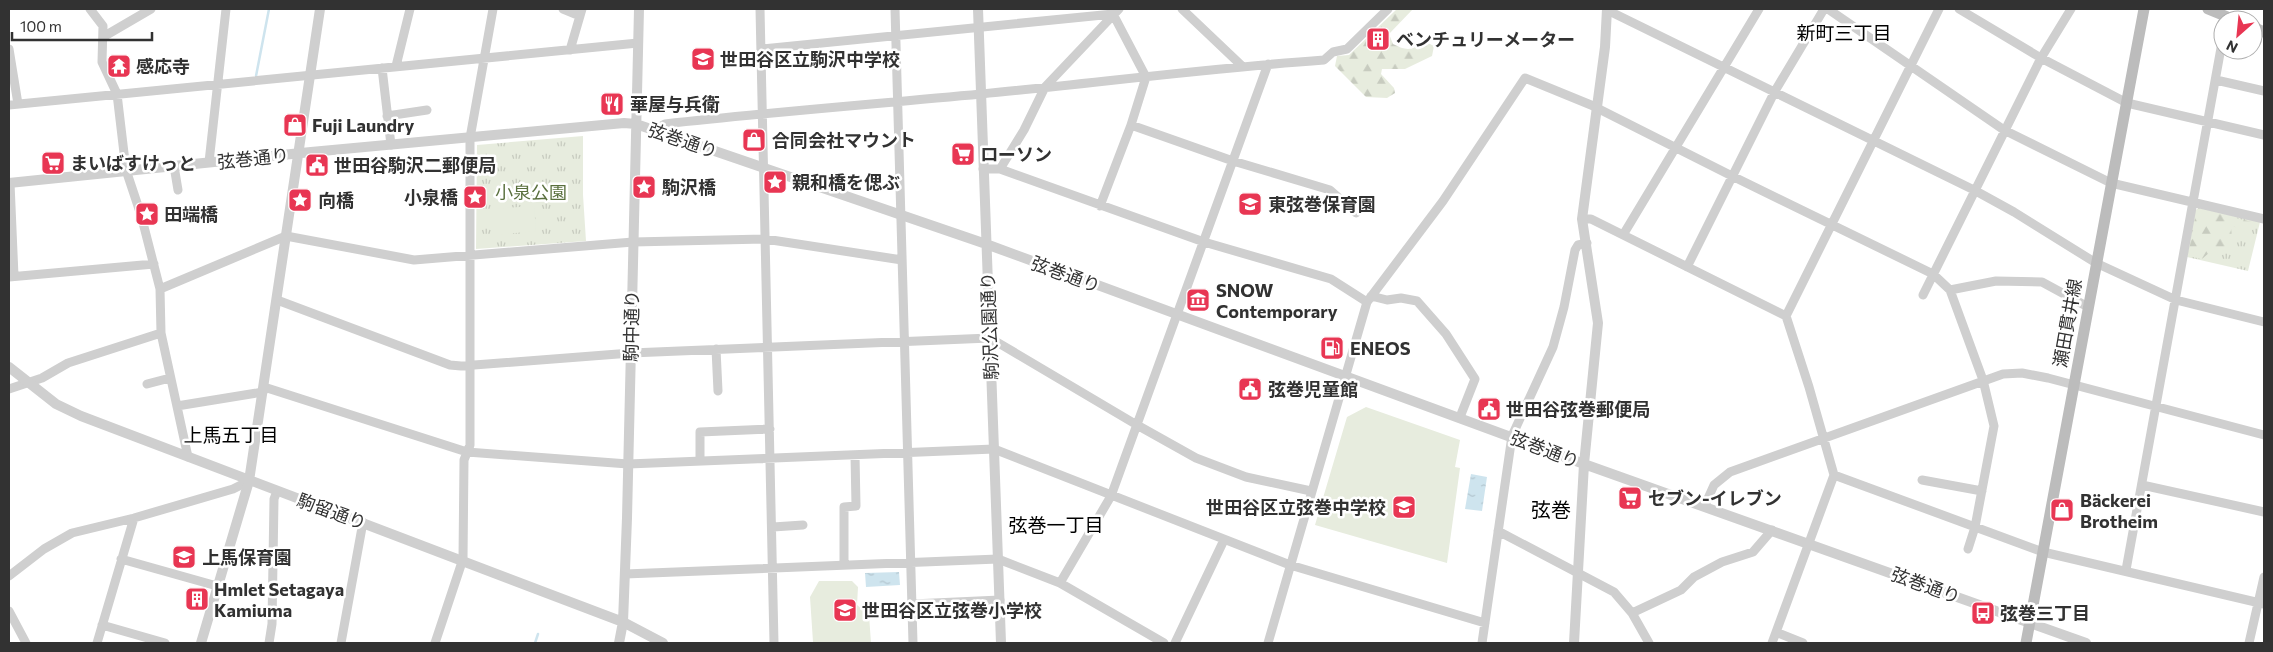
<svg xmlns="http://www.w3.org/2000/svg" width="2273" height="652" font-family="Commissioner,'Noto Sans JP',sans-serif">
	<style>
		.grass { fill: url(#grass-tufts) }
		.forest { fill: url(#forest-firs) }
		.pitch { fill: #e7ecde }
		.water { fill: url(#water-ripples) }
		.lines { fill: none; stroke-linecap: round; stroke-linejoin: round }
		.stream { stroke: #cee4ee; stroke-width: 2.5 }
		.minor { stroke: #cfcfcf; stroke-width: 9 }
		.tertiary { stroke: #cfcfcf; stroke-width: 10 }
		.secondary { stroke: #bcbcbc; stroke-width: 11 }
		.labels { text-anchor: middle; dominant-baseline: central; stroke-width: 5; stroke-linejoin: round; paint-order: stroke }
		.poi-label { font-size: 18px; font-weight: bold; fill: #323232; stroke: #fff; text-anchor: start }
		.street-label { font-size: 18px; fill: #323232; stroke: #fff }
		.park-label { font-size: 18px; fill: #5a703e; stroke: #fff }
		.neighbourhood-label { font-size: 19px; fill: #000; stroke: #fff }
		.quarter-label { font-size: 20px; fill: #000; stroke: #fff }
	</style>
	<defs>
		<pattern id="grass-tufts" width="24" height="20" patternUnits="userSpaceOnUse" patternTransform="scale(1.25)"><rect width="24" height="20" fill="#e7ecde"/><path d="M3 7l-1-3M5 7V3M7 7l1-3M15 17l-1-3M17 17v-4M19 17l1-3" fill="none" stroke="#c7cbbf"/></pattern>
		<pattern id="forest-firs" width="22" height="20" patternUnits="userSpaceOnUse" patternTransform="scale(1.25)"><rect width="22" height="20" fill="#e7ecde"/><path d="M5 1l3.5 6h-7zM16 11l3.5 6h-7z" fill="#c7cbbf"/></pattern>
		<pattern id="water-ripples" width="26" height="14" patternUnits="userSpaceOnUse" patternTransform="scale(1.25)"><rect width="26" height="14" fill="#cee4ee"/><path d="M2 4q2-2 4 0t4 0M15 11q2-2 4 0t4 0" fill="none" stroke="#b1c4cd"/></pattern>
	</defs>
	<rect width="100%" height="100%" fill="#fff"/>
	<!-- grass -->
	<path class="grass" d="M583 136V195L586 241 476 249 477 145Z
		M2199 207 2260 222 2248 271 2187 257 2195 211Z"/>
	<!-- forest -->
	<path class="forest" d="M1397 9H1413L1389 34 1393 44C1406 51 1413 51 1424 41L1434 46 1432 56 1405 69H1382L1381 74 1394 88 1395 93 1387 98 1366 97 1335 66 1337 56 1349 55Z
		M2207 211 2252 222 2251 229 2245 228 2241 232 2231 224 2232 242 2223 253 2210 252 2202 259 2188 256 2196 213 2203 219Z"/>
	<!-- pitch -->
	<path class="pitch" d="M534 206 536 231 494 235 492 209Z
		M1366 407 1460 440 1455 467 1460 468 1447 563 1315 525 1347 417Z
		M819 581H852L858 587 857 605 869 615 871 643 813 642 810 597Z"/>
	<!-- water -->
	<path class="water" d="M1471 474 1487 477 1482 511 1465 509Z
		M899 572 900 585 866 587 865 573Z"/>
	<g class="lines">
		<!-- stream -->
		<path class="stream" d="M256 76 269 9
			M535 643 538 634"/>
		<!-- minor -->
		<path class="minor" d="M90 9 103 26 102 62 117 94 126 170 141 215 160 289 161 333 188 457
			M563 9 580 16
			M760 9 774 643
			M895 9 913 643
			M1182 9 1242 66
			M1828 9 2004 130 2111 183 2264 219
			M1959 9 2041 58 2127 103 2264 135
			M1607 10 1974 190 2014 212 2096 263 2176 300 2264 322
			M103 37 151 9
			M9 49 18 104
			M761 49 1113 14 1146 77 1131 125 1100 206
			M570 50 582 9
			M396 66 410 9
			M382 68 391 145
			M2216 80 2264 91
			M9 105 638 43
			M387 116 427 110
			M1131 125 1233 161 1330 190 1356 213
			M654 130 665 124C770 112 876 104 981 94 1096 83 1210 68 1324 60L1333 52 1347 49 1388 9
			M209 162 226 9
			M174 166 178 190
			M983 169H1000L1204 242 1331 279 1367 302
			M1000 169 1024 130 1045 87 1119 9
			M10 183 14 276
			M1582 219H1591L1786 316 1809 387 1834 475 1772 643
			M1623 235 1759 9
			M1687 267 1775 91 1824 9
			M9 277 154 264
			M160 289 286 236 414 260 633 242 765 239 902 260
			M1950 290 1996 281 2042 282 2088 307
			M1923 295 2041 58 2071 9
			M1371 296 1387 300 1401 298 1417 301 1446 334 1475 379 1460 417
			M277 300 450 365 461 366 631 353 990 338 1137 425 1196 458 1246 477 1311 491
			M1786 316 1939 9
			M716 349 718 391
			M147 384 170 378
			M264 387 467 452 628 464 994 449 1290 565 1485 623
			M9 389 42 378 68 363 161 333
			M177 406 263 392
			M700 461V432L770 429
			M1834 475 2043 552 2264 604
			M1922 480 1982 491
			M2142 485 2264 512
			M1705 505 1714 485 1730 472 2003 374 2022 373 2048 378 2264 435
			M773 527 803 525
			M1498 531 1614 592 1632 613 1649 643
			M121 559 217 586
			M844 565V507L856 506 855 455
			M2126 570 2223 37
			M625 574 998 559 1060 583 1164 643
			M9 576 44 549 72 533 134 518 233 489 249 481
			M1060 583 1111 496 1268 64
			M912 604 1000 600
			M9 611 26 643
			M1632 613 1681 590 1694 577 1722 562 1753 552 1772 530
			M102 625 165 643
			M1778 633 1803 643
			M97 643 134 518
			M269 643 272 624 274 499 277 491
			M341 643 363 522
			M435 643 463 559 464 460 470 445V138L493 9
			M1175 643 1224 540
			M1268 643 1367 302 1443 201 1525 78 1591 105 1732 176 1933 274 1950 290 1983 380 1994 426 1975 527 1968 549
			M1482 643 1512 436 1553 347 1564 307 1575 250 1578 245 1587 243
			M2249 643 2264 577"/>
		<!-- tertiary -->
		<path class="tertiary" d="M978 9 1001 643
			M9 183 311 152 624 123 636 124 986 244 1584 464 2086 643
			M9 367 56 404 81 416 623 622 663 643
			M201 643 249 481 320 9
			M619 643 623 622 627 518 639 9
			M1574 643 1584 464 1598 323 1582 219 1605 47 1607 9"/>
		<!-- secondary -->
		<path class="secondary" d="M2208 9 2235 20
			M2253 27 2264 32
			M2026 643 2144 9"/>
	</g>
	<!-- icons -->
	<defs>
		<g id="building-square" transform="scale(1.25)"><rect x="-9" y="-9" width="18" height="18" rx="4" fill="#e83653" stroke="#fff"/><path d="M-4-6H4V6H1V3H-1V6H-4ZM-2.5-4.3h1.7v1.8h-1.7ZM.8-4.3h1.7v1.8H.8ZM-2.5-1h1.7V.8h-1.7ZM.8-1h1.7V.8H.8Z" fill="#fff"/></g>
		<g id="school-square" transform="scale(1.25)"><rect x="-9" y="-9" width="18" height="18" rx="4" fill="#e83653" stroke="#fff"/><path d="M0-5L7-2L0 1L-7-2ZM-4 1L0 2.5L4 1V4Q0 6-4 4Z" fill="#fff"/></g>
		<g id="temple-square" transform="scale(1.25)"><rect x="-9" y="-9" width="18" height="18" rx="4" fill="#e83653" stroke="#fff"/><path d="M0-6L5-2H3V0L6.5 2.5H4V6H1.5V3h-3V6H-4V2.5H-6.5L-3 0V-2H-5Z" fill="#fff"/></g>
		<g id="restaurant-square" transform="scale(1.25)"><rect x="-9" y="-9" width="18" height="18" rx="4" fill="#e83653" stroke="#fff"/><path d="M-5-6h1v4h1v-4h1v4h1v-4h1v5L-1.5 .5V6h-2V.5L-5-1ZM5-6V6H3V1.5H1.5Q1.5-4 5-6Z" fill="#fff"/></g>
		<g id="shop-square" transform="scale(1.25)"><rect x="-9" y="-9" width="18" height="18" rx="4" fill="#e83653" stroke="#fff"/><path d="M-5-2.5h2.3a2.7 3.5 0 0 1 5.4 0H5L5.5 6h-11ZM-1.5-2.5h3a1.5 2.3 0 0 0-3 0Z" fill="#fff"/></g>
		<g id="supermarket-square" transform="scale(1.25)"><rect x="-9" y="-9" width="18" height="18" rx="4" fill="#e83653" stroke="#fff"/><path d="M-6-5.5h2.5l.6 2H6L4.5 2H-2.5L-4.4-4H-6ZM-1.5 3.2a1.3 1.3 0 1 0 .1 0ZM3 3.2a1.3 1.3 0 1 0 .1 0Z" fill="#fff"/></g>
		<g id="civic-square" transform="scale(1.25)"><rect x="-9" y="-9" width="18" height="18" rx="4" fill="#e83653" stroke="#fff"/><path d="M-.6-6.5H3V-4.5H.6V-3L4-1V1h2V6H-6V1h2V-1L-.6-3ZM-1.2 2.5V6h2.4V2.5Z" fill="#fff"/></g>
		<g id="sight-square" transform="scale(1.25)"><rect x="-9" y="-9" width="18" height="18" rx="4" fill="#e83653" stroke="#fff"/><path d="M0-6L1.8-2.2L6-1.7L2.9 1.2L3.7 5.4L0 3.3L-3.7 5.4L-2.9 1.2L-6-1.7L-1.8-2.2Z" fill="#fff"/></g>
		<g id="museum-square" transform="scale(1.25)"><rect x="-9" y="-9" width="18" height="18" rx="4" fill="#e83653" stroke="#fff"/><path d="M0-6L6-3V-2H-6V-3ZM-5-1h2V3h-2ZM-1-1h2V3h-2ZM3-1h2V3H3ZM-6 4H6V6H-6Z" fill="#fff"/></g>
		<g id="fuel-square" transform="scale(1.25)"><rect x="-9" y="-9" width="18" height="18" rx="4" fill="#e83653" stroke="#fff"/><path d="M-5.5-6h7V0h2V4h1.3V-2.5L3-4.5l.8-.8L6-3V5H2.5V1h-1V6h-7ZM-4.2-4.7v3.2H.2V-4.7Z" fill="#fff"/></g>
		<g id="bus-square" transform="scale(1.25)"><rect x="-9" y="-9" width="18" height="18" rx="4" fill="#e83653" stroke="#fff"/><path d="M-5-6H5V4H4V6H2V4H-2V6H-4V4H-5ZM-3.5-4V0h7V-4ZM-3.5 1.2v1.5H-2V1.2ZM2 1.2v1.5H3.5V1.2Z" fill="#fff"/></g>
	</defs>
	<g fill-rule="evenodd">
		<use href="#building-square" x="1378" y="39"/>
		<use href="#school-square" x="703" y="59"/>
		<use href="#temple-square" x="119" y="66"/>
		<use href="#restaurant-square" x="612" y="104"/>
		<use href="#shop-square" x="295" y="125"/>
		<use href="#shop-square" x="754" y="140"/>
		<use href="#supermarket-square" x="963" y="154"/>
		<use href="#supermarket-square" x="53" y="163"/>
		<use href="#civic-square" x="317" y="165"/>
		<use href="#sight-square" x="775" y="182"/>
		<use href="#sight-square" x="644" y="187"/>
		<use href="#sight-square" x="475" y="197"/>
		<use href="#sight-square" x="300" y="200"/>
		<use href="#school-square" x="1250" y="204"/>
		<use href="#sight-square" x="147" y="214"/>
		<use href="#museum-square" x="1198" y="300"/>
		<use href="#fuel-square" x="1332" y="348"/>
		<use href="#civic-square" x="1250" y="389"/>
		<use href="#civic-square" x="1489" y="409"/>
		<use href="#supermarket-square" x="1630" y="498"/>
		<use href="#school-square" x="1404" y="507"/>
		<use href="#shop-square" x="2062" y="510"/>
		<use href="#school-square" x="184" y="557"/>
		<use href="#building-square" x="197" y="599"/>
		<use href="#school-square" x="845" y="610"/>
		<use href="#bus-square" x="1983" y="613"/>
	</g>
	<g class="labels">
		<!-- poi labels -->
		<g class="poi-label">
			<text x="1396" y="39">ベンチュリーメーター</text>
			<text x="720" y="59">世田谷区立駒沢中学校</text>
			<text x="136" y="66">感応寺</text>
			<text x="630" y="104">華屋与兵衛</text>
			<text x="312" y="125">Fuji Laundry</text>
			<text x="772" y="140">合同会社マウント</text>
			<text x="980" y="154">ローソン</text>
			<text x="70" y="163">まいばすけっと</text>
			<text x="334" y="165">世田谷駒沢二郵便局</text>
			<text x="792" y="182">親和橋を偲ぶ</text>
			<text x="662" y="187">駒沢橋</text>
			<text x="458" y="197" text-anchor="end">小泉橋</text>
			<text x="318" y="200">向橋</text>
			<text x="1268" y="204">東弦巻保育園</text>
			<text x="164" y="214">田端橋</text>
			<text x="1216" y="290">SNOW<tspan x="1216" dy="21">Contemporary</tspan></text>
			<text x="1350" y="348">ENEOS</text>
			<text x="1268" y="389">弦巻児童館</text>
			<text x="1506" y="409">世田谷弦巻郵便局</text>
			<text x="1648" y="498">セブン-イレブン</text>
			<text x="2080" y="500">Bäckerei<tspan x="2080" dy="21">Brotheim</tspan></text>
			<text x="1386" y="507" text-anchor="end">世田谷区立弦巻中学校</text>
			<text x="202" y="557">上馬保育園</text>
			<text x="214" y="589">Hmlet Setagaya<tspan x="214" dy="21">Kamiuma</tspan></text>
			<text x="862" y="610">世田谷区立弦巻小学校</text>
			<text x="2000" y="613">弦巻三丁目</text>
		</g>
		<!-- street labels -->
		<g class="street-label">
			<text transform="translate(683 140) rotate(19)">弦巻通り</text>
			<text transform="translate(253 158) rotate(-6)">弦巻通り</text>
			<text transform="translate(1066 274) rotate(20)">弦巻通り</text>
			<text transform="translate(2067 323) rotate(-80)">瀬田貫井線</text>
			<text transform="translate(631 326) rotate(-89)">駒中通り</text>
			<text transform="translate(989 326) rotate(-92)">駒沢公園通り</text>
			<text transform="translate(1545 449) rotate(21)">弦巻通り</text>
			<text transform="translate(332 511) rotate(20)">駒留通り</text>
			<text transform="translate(1926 585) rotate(20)">弦巻通り</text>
		</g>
		<!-- park labels -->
		<g class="park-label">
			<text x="531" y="192">小泉公園</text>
		</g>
		<!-- neighbourhood labels -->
		<g class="neighbourhood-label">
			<text x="1844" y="32">新町三丁目</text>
			<text x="231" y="434">上馬五丁目</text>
			<text x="1056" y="524">弦巻一丁目</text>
		</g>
		<!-- quarter labels -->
		<g class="quarter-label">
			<text x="1551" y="509">弦巻</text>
		</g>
	</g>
	<!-- border -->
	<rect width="2273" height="652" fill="none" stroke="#323232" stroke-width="20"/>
	<!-- north arrow -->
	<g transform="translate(2238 35) rotate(207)"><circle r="24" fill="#ffffff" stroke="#adadad"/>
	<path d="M0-4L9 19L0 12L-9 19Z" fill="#e83653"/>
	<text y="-8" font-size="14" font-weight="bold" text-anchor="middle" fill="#323232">N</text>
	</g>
	<!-- scale -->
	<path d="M12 32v8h140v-8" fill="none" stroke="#323232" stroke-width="2.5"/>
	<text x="20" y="32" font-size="15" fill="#323232" stroke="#ffffff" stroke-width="4" paint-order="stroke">100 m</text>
</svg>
